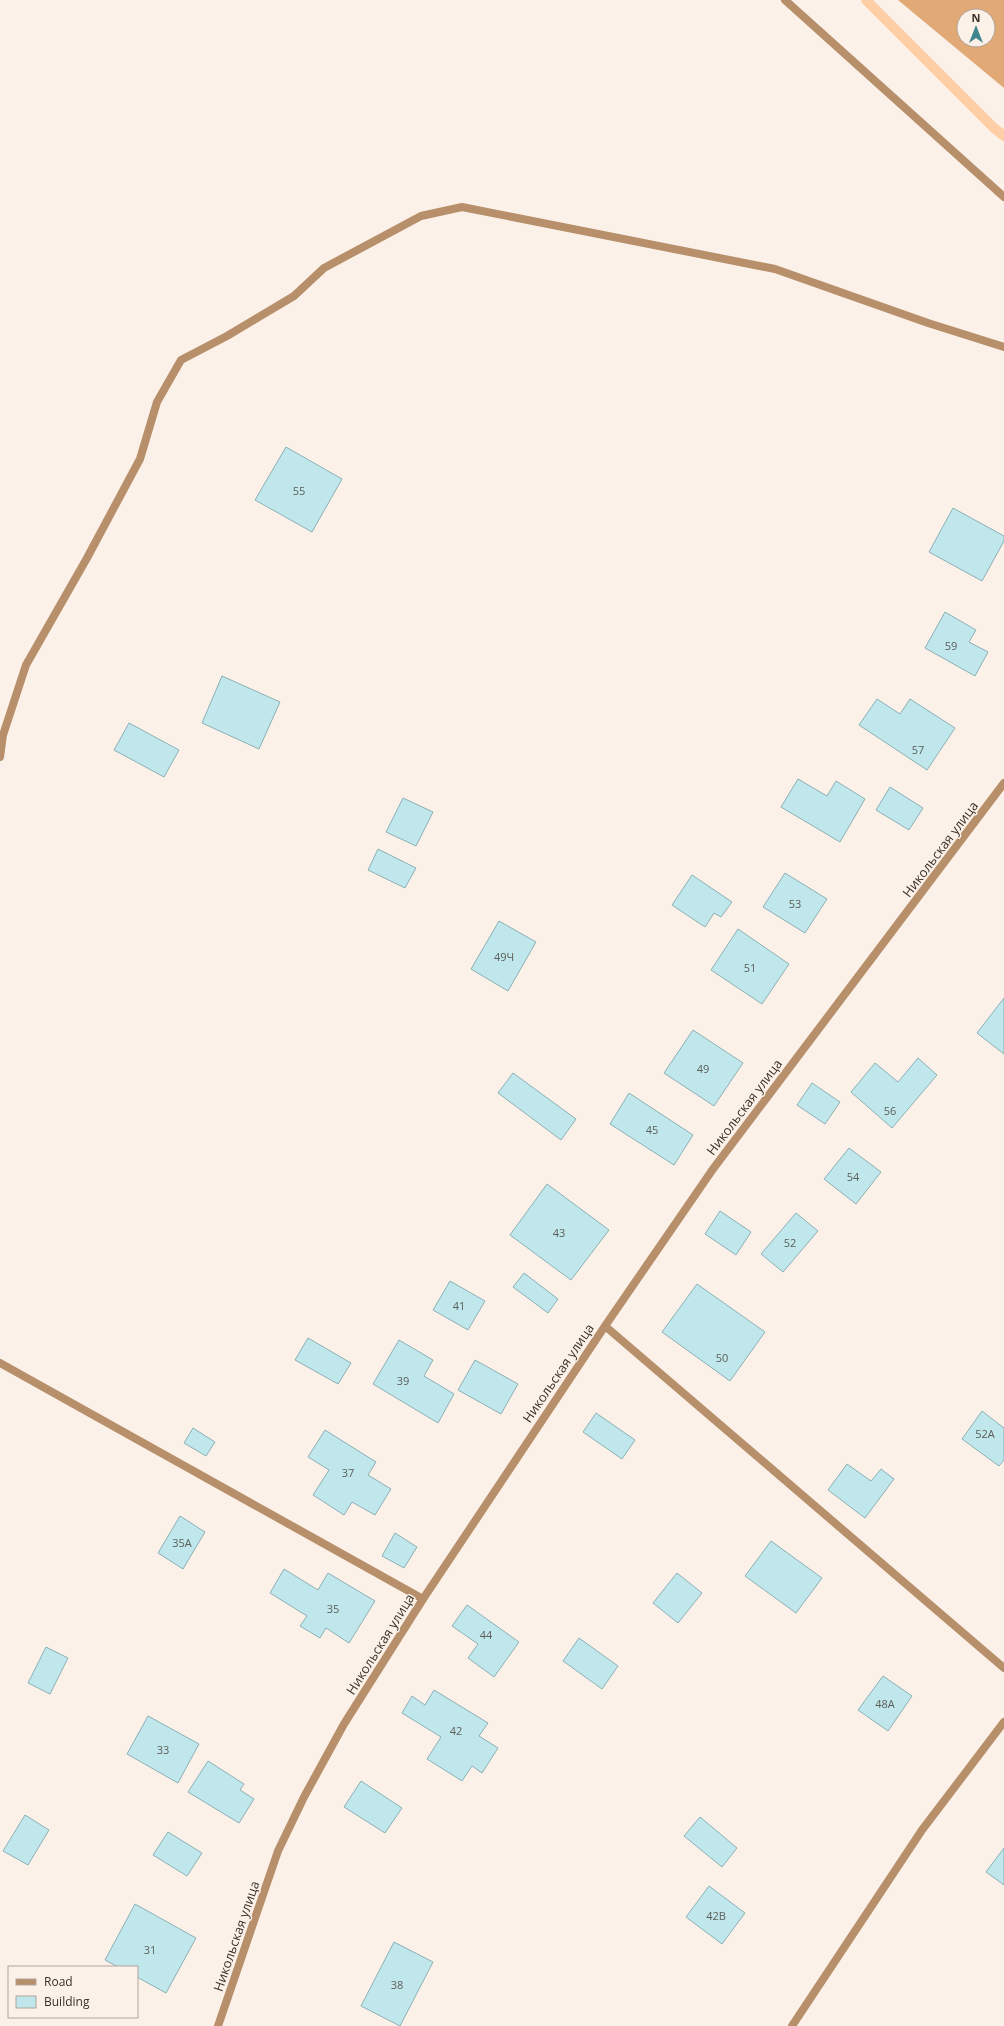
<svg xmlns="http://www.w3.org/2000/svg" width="1004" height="2026" font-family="'Open Sans',sans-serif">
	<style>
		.forest { fill: #e1a976; fill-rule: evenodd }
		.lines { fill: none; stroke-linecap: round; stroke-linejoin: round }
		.stream { stroke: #fecfa7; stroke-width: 10 }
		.building { fill: #c0e7ec; stroke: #8bb0b5 }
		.service { stroke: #b78f6b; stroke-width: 8 }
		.minor { stroke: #b78f6b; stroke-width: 8 }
		.tertiary { stroke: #b78f6b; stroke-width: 8 }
		.labels { text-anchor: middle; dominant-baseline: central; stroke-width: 3; stroke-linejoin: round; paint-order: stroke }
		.number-label { font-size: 11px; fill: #5c5e59 }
		.street-label { font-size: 13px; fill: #3b3128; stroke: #fcf1e8 }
	</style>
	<rect width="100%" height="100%" fill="#fcf1e8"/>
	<!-- forest -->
	<path class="forest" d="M898 0H1004V88ZM964 16H988V40H964Z"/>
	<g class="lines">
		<!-- stream -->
		<path class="stream" d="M866 0 994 128 1004 136"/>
	</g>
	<!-- building -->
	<path class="building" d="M286 447 342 479 312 532 255 500Z
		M953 508 1004 536V541L982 581 929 552Z
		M945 612 976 630 969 642 988 652 975 676 925 648Z
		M222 676 280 702 259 749 202 723Z
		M877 699 900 714 910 699 955 728 927 770 859 725Z
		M129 723 179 750 164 777 114 750Z
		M798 779 827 796 836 781 865 799 840 842 781 807Z
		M890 787 923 808 909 830 876 810Z
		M403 798 433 812 416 846 386 832Z
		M378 849 416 868 405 888 368 870Z
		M785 873 827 899 805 933 763 907Z
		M692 875 732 902 721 917 714 913 705 927 672 905Z
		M499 921 536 942 508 991 471 969Z
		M738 929 789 964 762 1004 711 970Z
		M1004 998V1054L977 1033Z
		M693 1030 743 1063 714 1106 664 1073Z
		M918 1058 937 1075 892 1128 851 1092 875 1063 898 1082Z
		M513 1073 576 1119 561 1140 498 1093Z
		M812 1083 840 1102 825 1124 797 1105Z
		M629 1093 693 1135 674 1165 610 1124Z
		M849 1148 881 1172 856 1204 824 1179Z
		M547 1184 609 1230 571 1280 510 1235Z
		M720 1211 751 1232 736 1255 705 1234Z
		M796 1213 818 1231 783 1272 761 1254Z
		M524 1273 558 1299 548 1313 513 1287Z
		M450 1281 485 1301 468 1330 433 1310Z
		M697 1284 765 1332 730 1381 662 1332Z
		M308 1338 351 1363 338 1384 295 1360Z
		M399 1340 433 1360 424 1376 454 1394 438 1423 373 1384Z
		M475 1360 518 1384 501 1414 458 1390Z
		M982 1411 1004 1428V1460L999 1466 962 1439Z
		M596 1413 635 1440 622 1459 583 1432Z
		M193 1428 215 1442 206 1456 184 1443Z
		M325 1430 376 1462 368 1475 391 1489 375 1515 352 1502 344 1515 313 1495 329 1470 308 1457Z
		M847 1464 871 1481 881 1469 894 1479 865 1518 828 1490Z
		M180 1516 205 1532 183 1569 158 1553Z
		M395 1533 417 1547 404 1568 382 1556Z
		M771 1541 822 1578 796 1613 745 1576Z
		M284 1569 318 1590 328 1573 375 1601 349 1643 326 1628 320 1638 300 1626 307 1616 270 1593Z
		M677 1573 702 1593 678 1623 653 1603Z
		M467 1605 519 1642 494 1677 468 1658 478 1644 452 1626Z
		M579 1638 618 1666 602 1689 563 1661Z
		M46 1647 68 1658 50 1694 28 1683Z
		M883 1676 912 1696 888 1731 858 1710Z
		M434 1690 488 1723 479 1736 498 1748 482 1773 472 1766 462 1781 427 1759 441 1737 402 1713 412 1696 425 1705Z
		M148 1716 199 1744 178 1783 127 1754Z
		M208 1761 244 1784 240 1790 254 1799 239 1823 188 1792Z
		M361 1781 402 1808 385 1833 344 1807Z
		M25 1815 49 1830 28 1865 3 1851Z
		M700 1817 737 1848 722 1867 684 1836Z
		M168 1832 202 1853 187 1876 153 1855Z
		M1004 1848V1885L986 1872Z
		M709 1886 745 1913 722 1944 686 1917Z
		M135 1904 196 1938 166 1993 137 1977V1967H118L105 1960Z
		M394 1942 433 1962 400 2026 361 2006Z"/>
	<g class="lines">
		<!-- service -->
		<path class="service" d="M0 757 3 735 26 665 87 558 140 459 157 402 181 360 227 336 294 296 324 268 421 216 462 207 775 269 928 323 1004 347
			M0 1363 423 1599
			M792 2026 922 1830 1004 1722"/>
		<!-- minor -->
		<path class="minor" d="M605 1326 1004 1668
			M218 2026 278 1851 304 1797 344 1724 423 1599 605 1326 713 1169 1004 783"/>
		<!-- tertiary -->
		<path class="tertiary" d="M785 0 1004 197"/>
	</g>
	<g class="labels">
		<!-- number labels -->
		<g class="number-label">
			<text x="299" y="490">55</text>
			<text x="951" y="645">59</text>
			<text x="918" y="749">57</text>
			<text x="795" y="903">53</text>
			<text x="504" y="956">49Ч</text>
			<text x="750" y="967">51</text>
			<text x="703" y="1068">49</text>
			<text x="890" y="1110">56</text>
			<text x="652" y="1129">45</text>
			<text x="853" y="1176">54</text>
			<text x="559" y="1232">43</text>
			<text x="790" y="1242">52</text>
			<text x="459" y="1305">41</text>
			<text x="722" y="1357">50</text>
			<text x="403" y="1380">39</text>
			<text x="985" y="1433">52А</text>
			<text x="348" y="1472">37</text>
			<text x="182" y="1542">35А</text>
			<text x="333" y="1608">35</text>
			<text x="486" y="1634">44</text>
			<text x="885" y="1703">48А</text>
			<text x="456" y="1730">42</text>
			<text x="163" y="1749">33</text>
			<text x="716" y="1915">42В</text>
			<text x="150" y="1949">31</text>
			<text x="397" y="1984">38</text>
		</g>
		<!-- street labels -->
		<g class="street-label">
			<text transform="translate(940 849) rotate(-53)">Никольская улица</text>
			<text transform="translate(744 1107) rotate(-53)">Никольская улица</text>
			<text transform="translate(558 1373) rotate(-56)">Никольская улица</text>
			<text transform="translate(380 1644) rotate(-58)">Никольская улица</text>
			<text transform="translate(236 1936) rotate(-71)">Никольская улица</text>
		</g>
	</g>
	<!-- legend -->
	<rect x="8" y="1966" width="130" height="52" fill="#fcf1e8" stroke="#afa49b"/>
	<rect x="16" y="1979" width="20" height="6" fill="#b78f6b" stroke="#afa49b"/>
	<text x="44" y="1986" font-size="12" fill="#3b3128">Road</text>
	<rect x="16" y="1996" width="20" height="12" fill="#c0e7ec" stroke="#afa49b"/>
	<text x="44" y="2006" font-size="12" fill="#3b3128">Building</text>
	<!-- north arrow -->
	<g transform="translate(976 28)"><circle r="19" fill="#fcf1e8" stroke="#afa49b"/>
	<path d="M0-3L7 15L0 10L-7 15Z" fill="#3f868e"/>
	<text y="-6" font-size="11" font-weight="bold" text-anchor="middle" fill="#3b3128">N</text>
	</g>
</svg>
